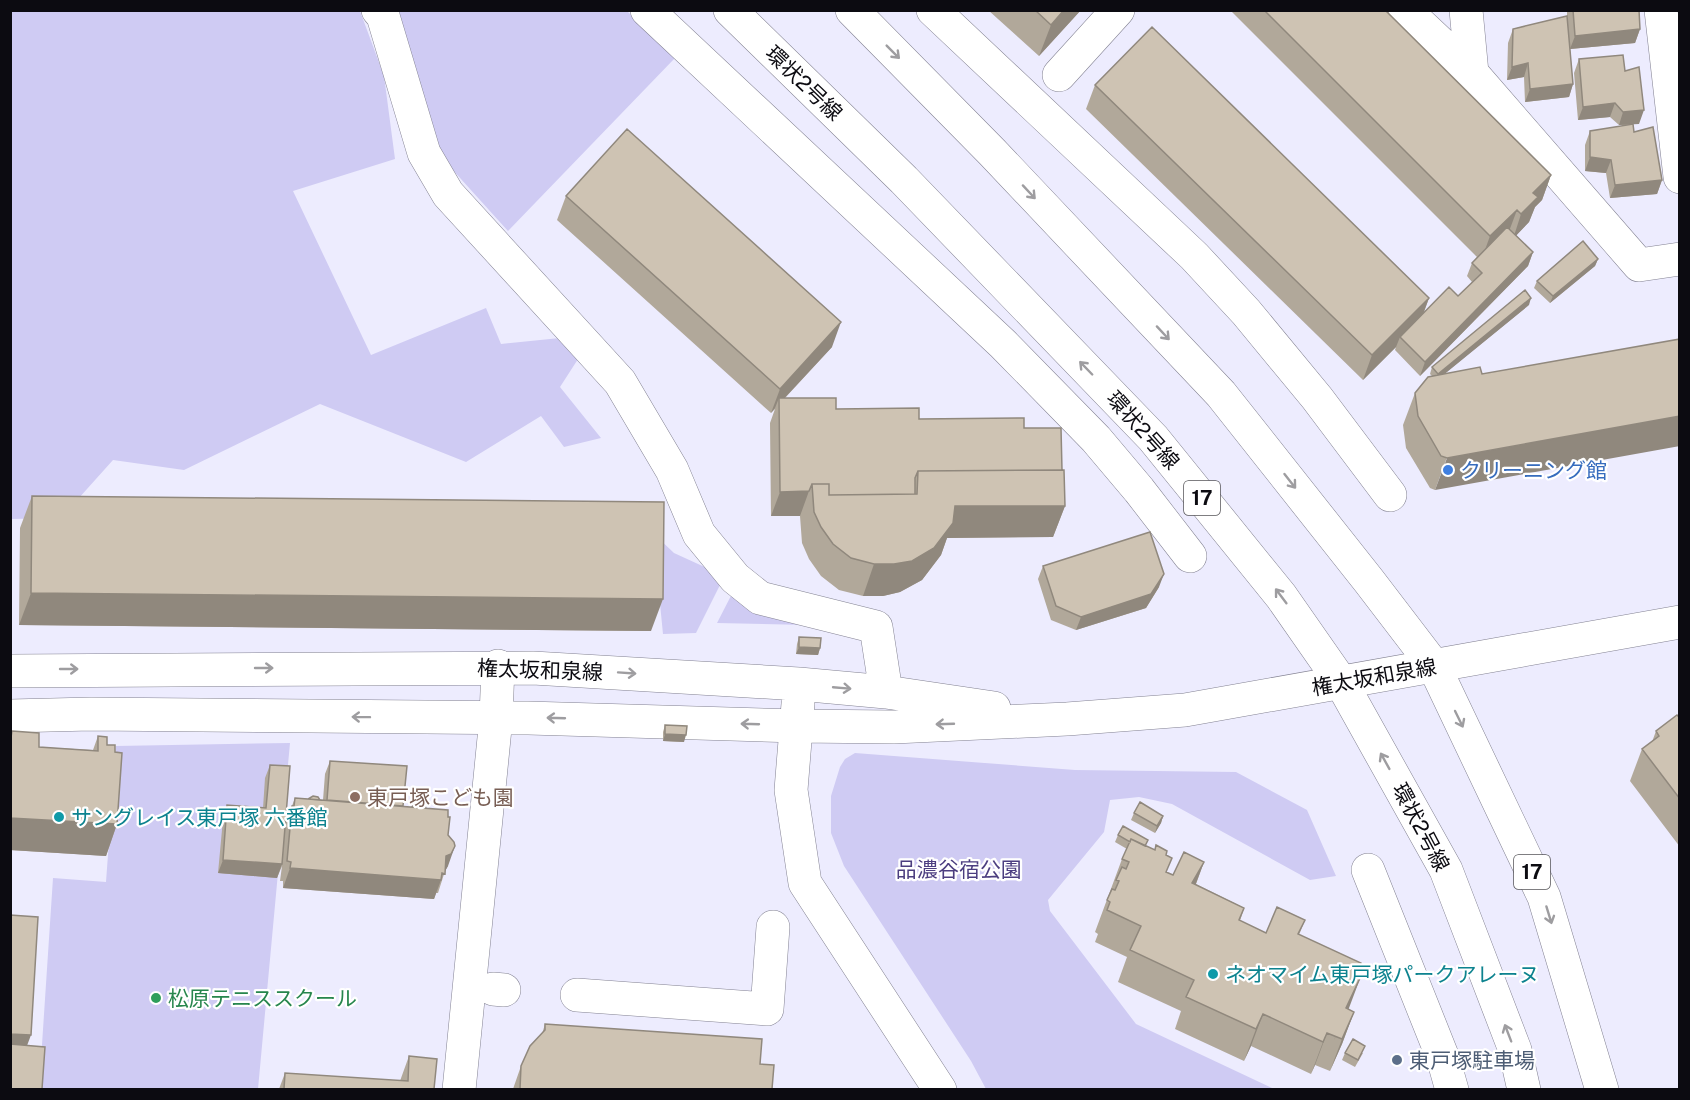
<svg xmlns="http://www.w3.org/2000/svg" width="1690" height="1100" font-family="'Public Sans','Noto Sans JP',sans-serif">
	<style>
		.green { fill: #cfcbf3 }
		.lines { fill: none; stroke-linecap: round; stroke-linejoin: round }
		.minor-casing { stroke: #838292; stroke-width: 34 }
		.major-casing { stroke: #838292; stroke-width: 34 }
		.minor { stroke: #fff; stroke-width: 33 }
		.major { stroke: #fff; stroke-width: 33 }
		.wall { fill: #b1a89a }
		.shaded-wall { fill: #90887d }
		.building { fill: #cec3b3; stroke: #90887d; stroke-width: 1.5 }
		.oneway { stroke: #9e9da0 }
		.shop-dot { fill: #3f7fe0; stroke: #fff; stroke-width: 2 }
		.education-dot { fill: #8d6e63; stroke: #fff; stroke-width: 2 }
		.culture-dot { fill: #0f9aa8; stroke: #fff; stroke-width: 2 }
		.leisure-dot { fill: #2e9e5b; stroke: #fff; stroke-width: 2 }
		.service-dot { fill: #5c6f8a; stroke: #fff; stroke-width: 2 }
		.labels { text-anchor: middle; dominant-baseline: central; stroke-width: 4.5; stroke-linejoin: round; paint-order: stroke }
		.shield { fill: #fff; stroke: #555458; stroke-width: 1.5 }
		.shield-label { font-size: 20px; font-weight: bold; fill: #0c0b11 }
		.street-label { font-size: 21px; fill: #0c0b11; stroke: #fff }
		.shop-label { font-size: 21px; fill: #366cbe; stroke: #fff; text-anchor: start }
		.education-label { font-size: 21px; fill: #785e54; stroke: #fff; text-anchor: start }
		.culture-label { font-size: 21px; fill: #0d838f; stroke: #fff; text-anchor: start }
		.park-label { font-size: 21px; fill: #4c3e80; stroke: #fff }
		.leisure-label { font-size: 21px; fill: #27864d; stroke: #fff; text-anchor: start }
		.service-label { font-size: 21px; fill: #4e5e75; stroke: #fff; text-anchor: start }
	</style>
	<rect width="100%" height="100%" fill="#edecfe"/>
	<!-- green -->
	<path class="green" d="M10 11H360L384 76 395 159 293 191 371 355 486 308 501 344 560 338 580 356 560 387 601 438 564 447 541 416 466 462 320 404 184 470 113 460 61 518 11 519Z
		M388 11H627L675 58 508 231 451 168 433 139Z
		M653 533 674 553 709 569 721 583 696 633 663 634Z
		M735 588 854 626 717 623Z
		M290 743 258 1089 39 1090 53 878 106 882 116 746Z
		M855 753 1075 770 1236 772 1307 810 1336 876 1310 880 1172 804 1139 797 1110 800 1104 832 1048 900 1050 911 1136 1024 1274 1089H986L971 1061 844 866 831 833V796L840 767 845 759Z"/>
	<g class="lines">
		<!-- minor casing -->
		<g class="minor-casing">
			<path id="minor" d="M378 10 383 16 424 153 448 194 620 382 672 470 699 534 735 578 760 598 876 627 886 692
				M647 10 1003 344 1096 439 1139 490 1190 556
				M933 10 1194 256 1246 312 1317 398 1390 495
				M1405 10 1472 73 1639 265 1680 259
				M1466 10 1472 73
				M1661 10 1680 177
				M1059 75 1118 10
				M10 671 533 668 799 684 886 692 994 708
				M798 704 791 790 805 883 940 1090
				M10 716 91 714 528 718 797 726 894 727 1067 719 1185 710 1680 622
				M1368 870 1443 1058 1452 1090
				M493 989 504 990
				M577 995 767 1009 773 927
				M459 1090 496 718 498 666"/>
		</g>
		<!-- major casing -->
		<g class="major-casing">
			<path id="major" d="M730 10 904 180 1153 438 1281 596 1341 682 1446 870 1515 1050 1524 1090
				M852 10 992 152 1221 394 1369 581 1434 666 1544 897 1602 1090"/>
		</g>
		<!-- minor -->
		<use href="#minor" class="minor"/>
		<!-- major -->
		<use href="#major" class="major"/>
	</g>
	<!-- wall -->
	<path class="wall" d="M988 10H1081L1039 56Z
		M1230 10H1385L1551 175 1542 200 1535 207 1529 222 1516 235 1533 252 1528 266 1420 376 1395 350 1396 347 1363 380 1086 109 1095 85 1429 298 1424 312 1458 296 1472 282 1467 276 1472 263 1477 257Z
		M1567 10H1639L1640 29 1635 43 1570 49 1573 84 1569 97 1525 102 1524 77 1507 80 1508 43 1513 29 1567 16Z
		M1579 59 1625 71 1639 124H1633L1634 132 1662 180 1657 194 1610 198 1606 173 1585 171V145L1590 131 1628 125H1619L1610 117 1578 120 1574 73Z
		M566 196 832 347 785 398 836 409 919 419 1024 428 1062 470 1065 506 1053 537 947 538 941 555 922 580 900 592 883 596H863L839 590 821 576 809 559 802 543 800 516H771L770 423 775 409 771 413 557 220Z
		M1598 259 1595 266 1550 303 1534 288 1537 281Z
		M1529 305 1444 374 1480 367 1435 490 1430 488 1406 448 1403 425 1415 393 1432 376 1430 374 1432 367Z
		M32 496 651 631 19 625 20 528Z
		M1043 566 1159 587 1146 608 1076 630 1051 620 1038 579Z
		M799 637 820 648 818 655 796 654 797 644Z
		M1680 718V847L1630 781 1642 749 1652 742 1656 731Z
		M665 725 684 742 663 741V732Z
		M12 731 39 747 93 750 98 736 107 745 117 824 106 856 10 850V735Z
		M330 761 448 835V866L445 871 438 893H436L434 899 283 888V881H280L282 866 277 878 218 873 223 819 227 805 263 808 265 778 270 765 285 824 295 798 323 800 325 774Z
		M1134 813 1163 816 1161 823 1155 833 1131 820Z
		M1118 835 1146 846 1166 855 1167 873 1173 875 1204 862 1196 884 1244 908 1240 921 1266 933 1305 920 1299 935 1361 963 1357 974 1348 1009 1354 1012 1342 1044 1330 1071 1315 1065 1311 1074 1251 1046 1244 1061 1175 1029 1181 1011 1118 982 1127 957 1095 942 1098 934 1095 932 1122 859 1127 849 1115 842Z
		M545 1024 760 1064 772 1089H513L521 1066 542 1034Z
		M1345 1053H1363L1355 1067 1342 1060Z
		M409 1056 434 1089H279L285 1073 400 1081Z"/>
	<!-- shaded-wall -->
	<path class="shaded-wall" d="M1064 10H1081L1039 56 1051 25Z
		M1640 29 1635 43 1570 49 1575 36Z
		M1528 63 1524 77 1507 80 1512 67Z
		M1573 84 1569 97 1525 102 1530 89Z
		M1615 103 1610 117 1578 120 1583 107Z
		M1644 110 1639 124 1619 125 1623 112Z
		M1590 157 1611 160 1606 173 1585 171Z
		M1551 175 1542 200 1535 207 1529 222 1513 239 1521 214 1533 193Z
		M1662 180 1657 194 1610 198 1615 185Z
		M1517 210 1508 234 1481 261 1490 236Z
		M1533 252 1528 266 1420 376 1425 362Z
		M1598 259 1595 266 1550 303 1553 296Z
		M1429 298 1420 322 1400 337 1396 347 1363 380 1372 355Z
		M1531 298 1529 305 1436 381 1438 374Z
		M841 322 832 347 779 404V398L775 408 771 413 780 389Z
		M1680 416V446L1435 490 1447 458Z
		M809 491 800 516H771L780 492Z
		M955 506H1065L1053 537 947 538 941 555 922 580 900 592 883 596H863L874 564Z
		M1164 574 1159 587 1146 608 1076 630 1081 617Z
		M31 593 663 599 651 631 19 625Z
		M799 647 820 648 818 655 796 654Z
		M665 734 686 735 684 742 663 741Z
		M1163 816 1161 823 1155 833 1157 826Z
		M10 818 117 824 106 856 10 850Z
		M455 846 448 866 444 873 446 856Z
		M223 860 282 864 277 878 218 873Z
		M1204 862 1192 894V883Z
		M290 868 441 880 434 899 283 888Z
		M1361 976 1349 1008 1334 1040 1346 1008Z
		M1354 1012 1342 1044 1330 1071 1342 1039Z
		M1263 1014 1251 1046 1244 1061 1256 1029Z
		M1327 1033 1315 1065 1311 1074 1323 1042Z
		M10 1034 31 1035 19 1067 10 1066Z"/>
	<!-- building -->
	<path class="building" d="M1035 10H1064L1051 25Z
		M1264 10H1385L1551 175 1533 193 1538 197 1521 214 1517 210 1490 236Z
		M1573 10H1639L1640 29 1575 36Z
		M1567 16 1573 84 1530 89 1528 63 1512 67 1513 29Z
		M1152 27 1429 298 1372 355 1095 85Z
		M1623 55 1625 71 1639 67 1644 110 1623 112 1615 103 1583 107 1579 59Z
		M1633 124 1634 132 1653 127 1662 180 1615 185 1611 160 1590 157V131Z
		M627 129 841 322 780 389 566 196Z
		M1507 227 1533 252 1425 362 1400 337 1449 287 1458 296 1482 273 1472 263Z
		M1583 241 1598 259 1553 296 1537 281Z
		M1525 290 1531 298 1438 374 1432 367Z
		M1680 339V416L1447 458 1441 456 1418 416 1415 393 1428 377 1480 367 1482 374Z
		M779 398H836V409L919 408V419L1024 418V428H1061L1062 470 918 471 915 478V494L829 495V484H812L809 491 780 492Z
		M1064 470 1065 506H955L953 523 934 548 912 561 894 564H874L851 558 833 544 821 527 814 512 812 484H829V495L917 494 918 471Z
		M32 496 664 502 663 599 31 593Z
		M1150 532 1164 574 1151 594 1081 617 1056 606 1043 566Z
		M799 637 821 638 820 648 799 647Z
		M1677 715 1680 718V799L1642 749 1659 736 1656 731Z
		M665 725 687 726 686 735 665 734Z
		M12 731 39 733V747L98 751V736L107 737V745H115V752L122 753 117 824 10 818V744Z
		M330 761 407 766 403 806 327 800Z
		M270 765 290 766 282 864 223 860 227 805 266 808Z
		M313 796 318 797 320 800 308 799Z
		M295 798 448 810V817H450L448 835 454 842 455 846 451 854 446 856 445 874 442 873 441 880 290 868 291 862 287 861 292 806H294Z
		M1140 802 1163 816 1157 826 1134 813Z
		M419 803 424 805 426 808 412 807 414 804Z
		M1123 826 1148 840 1145 846 1131 839 1130 842 1118 835Z
		M1131 839 1155 850 1156 845 1167 851 1166 855 1172 858 1166 872 1173 875 1184 852 1204 862 1192 883 1244 908 1239 920 1266 933 1277 907 1305 920 1298 934 1361 963 1356 974 1361 976 1346 1008 1354 1012 1342 1039 1327 1033 1323 1042 1263 1014 1256 1029 1186 997 1194 980 1130 950 1141 926 1107 910 1110 902 1107 900 1112 889 1115 890 1119 881 1116 880 1122 867 1126 869 1129 862 1122 859Z
		M10 915 38 917 31 1035 10 1034Z
		M545 1024 762 1039 760 1064 774 1065 772 1089H520L521 1066 530 1046 545 1030Z
		M1353 1039 1365 1046 1358 1060 1345 1053Z
		M10 1044 45 1047 42 1089H10Z
		M409 1056 437 1059 434 1089H284L285 1073 408 1081Z"/>
	<!-- one-way arrows -->
	<defs><path id="oneway-shaft" d="M-6 0H5M1.5-3L5.5 0L1.5 3" fill="none" stroke-width="1.6" stroke-linecap="round" stroke-linejoin="round" transform="scale(1.5)"/></defs>
	<g class="oneway">
		<use href="#oneway-shaft" transform="translate(893 52) rotate(45)"/>
		<use href="#oneway-shaft" transform="translate(1029 192) rotate(47)"/>
		<use href="#oneway-shaft" transform="translate(1163 333) rotate(47)"/>
		<use href="#oneway-shaft" transform="translate(1086 368) rotate(-134)"/>
		<use href="#oneway-shaft" transform="translate(1290 481) rotate(52)"/>
		<use href="#oneway-shaft" transform="translate(1281 596) rotate(-127)"/>
		<use href="#oneway-shaft" transform="translate(264 668)"/>
		<use href="#oneway-shaft" transform="translate(69 669)"/>
		<use href="#oneway-shaft" transform="translate(627 673) rotate(4)"/>
		<use href="#oneway-shaft" transform="translate(842 688) rotate(5)"/>
		<use href="#oneway-shaft" transform="translate(361 717) rotate(-179)"/>
		<use href="#oneway-shaft" transform="translate(556 718) rotate(-178)"/>
		<use href="#oneway-shaft" transform="translate(1459 719) rotate(64)"/>
		<use href="#oneway-shaft" transform="translate(750 724) rotate(-178)"/>
		<use href="#oneway-shaft" transform="translate(945 724) rotate(178)"/>
		<use href="#oneway-shaft" transform="translate(1385 761) rotate(-119)"/>
		<use href="#oneway-shaft" transform="translate(1549 915) rotate(73)"/>
		<use href="#oneway-shaft" transform="translate(1508 1033) rotate(-111)"/>
	</g>
	<!-- markers -->
	<circle class="shop-dot" cx="1448" cy="470" r="6"/>
	<circle class="education-dot" cx="355" cy="797" r="6"/>
	<g class="culture-dot">
		<circle cx="59" cy="817" r="6"/>
		<circle cx="1213" cy="974" r="6"/>
	</g>
	<circle class="leisure-dot" cx="156" cy="998" r="6"/>
	<circle class="service-dot" cx="1397" cy="1060" r="6"/>
	<g class="labels">
		<!-- shield labels -->
		<g class="shield">
			<rect x="1184" y="481" width="36" height="34" rx="4.5"/>
			<rect x="1514" y="855" width="36" height="34" rx="4.5"/>
		</g>
		<g class="shield-label">
			<text x="1202" y="498">17</text>
			<text x="1532" y="872">17</text>
		</g>
		<!-- street labels -->
		<g class="street-label">
			<text transform="translate(804 83) rotate(44)">環状2号線</text>
			<text transform="translate(1143 430) rotate(48)">環状2号線</text>
			<text transform="translate(540 670) rotate(2)">権太坂和泉線</text>
			<text transform="translate(1374 677) rotate(-10)">権太坂和泉線</text>
			<text transform="translate(1421 827) rotate(62)">環状2号線</text>
		</g>
		<!-- shop labels -->
		<g class="shop-label">
			<text x="1460" y="470">クリーニング館</text>
		</g>
		<!-- education labels -->
		<g class="education-label">
			<text x="367" y="797">東戸塚こども園</text>
		</g>
		<!-- culture labels -->
		<g class="culture-label">
			<text x="71" y="817">サングレイス東戸塚 六番館</text>
			<text x="1225" y="974">ネオマイム東戸塚パークアレーヌ</text>
		</g>
		<!-- park labels -->
		<g class="park-label">
			<text x="959" y="869">品濃谷宿公園</text>
		</g>
		<!-- leisure labels -->
		<g class="leisure-label">
			<text x="168" y="998">松原テニススクール</text>
		</g>
		<!-- service labels -->
		<g class="service-label">
			<text x="1409" y="1060">東戸塚駐車場</text>
		</g>
	</g>
	<!-- border -->
	<rect width="1690" height="1100" fill="none" stroke="#0c0b11" stroke-width="24"/>
</svg>
